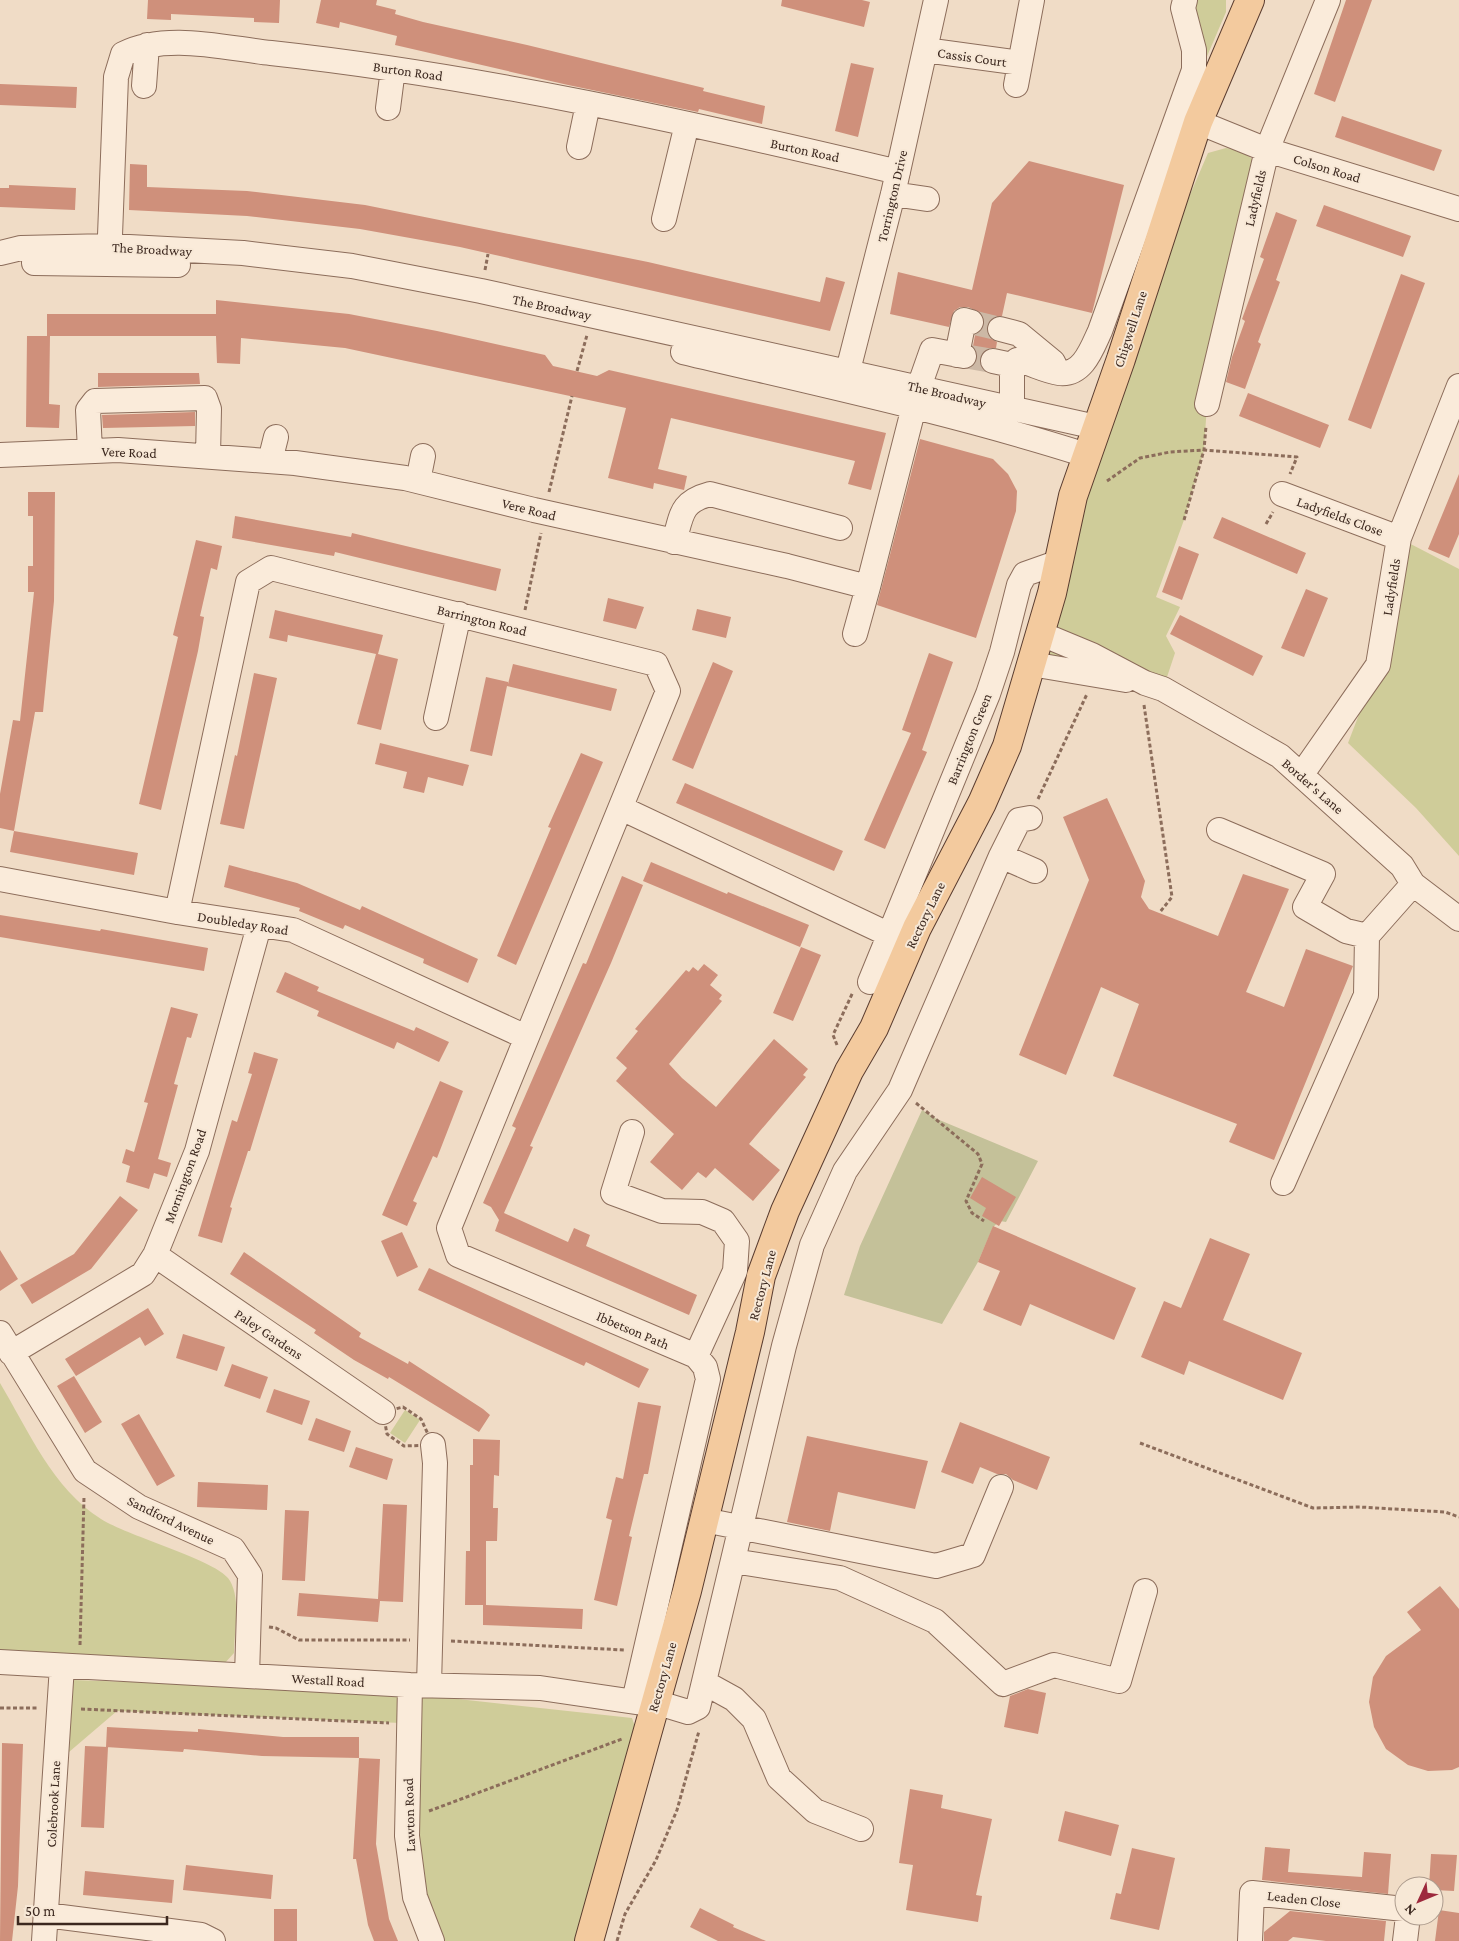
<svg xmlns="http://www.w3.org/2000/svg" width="1459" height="1941" font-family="'Crimson Pro',serif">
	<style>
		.green { fill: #cfcc99 }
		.cemetery { fill: #c4c199 }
		.building { fill: #cf907b }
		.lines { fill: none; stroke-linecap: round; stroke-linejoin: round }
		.minor-tunnel { stroke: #ccb8a5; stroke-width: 24; stroke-dasharray: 24 12; stroke-linecap: butt }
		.minor-casing { stroke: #8c6d5b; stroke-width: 26 }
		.major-casing { stroke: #5a3c2f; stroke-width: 30 }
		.path { stroke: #8c6d5b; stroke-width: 3; stroke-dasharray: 4 2.5; stroke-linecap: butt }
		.minor { stroke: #faebda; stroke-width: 24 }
		.major { stroke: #f3ca9e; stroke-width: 28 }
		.labels { text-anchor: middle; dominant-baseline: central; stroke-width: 4; stroke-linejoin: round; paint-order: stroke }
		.street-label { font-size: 14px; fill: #3c281f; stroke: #f7e8d6 }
	</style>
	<rect width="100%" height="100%" fill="#f0dcc6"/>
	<!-- green -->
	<path class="green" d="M1196 0H1226V12L1202 68 1192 10Z
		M1226 148 1240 150 1255 161 1207 404 1204 450 1184 520 1156 597 1180 607 1166 636 1175 653 1163 689 1031 664 1127 341 1208 153Z
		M1399 538 1459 569V856L1416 808 1348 743 1378 665Z
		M0 1383C28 1430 53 1489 101 1519 128 1536 214 1560 228 1578 242 1596 234 1632 234 1653L224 1664 0 1651Z
		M405 1410 420 1420 405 1443 390 1433Z
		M72 1680 402 1691 401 1723 117 1711 69 1752Z
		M410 1696H431L632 1718 640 1742 583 1941H432L415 1897Z"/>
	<!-- cemetery -->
	<path class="cemetery" d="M922 1110 937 1119 1038 1161 1006 1222 1000 1221 993 1227 978 1262 942 1324 844 1295 860 1246Z"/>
	<!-- building -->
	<path class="building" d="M148 0H280L279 23 254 22V18L171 14V20L147 19Z
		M321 0H377L376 5 396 10 395 14 423 22 527 45 704 88 703 91 765 106 762 124 699 109 698 112 568 85 395 45 397 36 340 22 339 28 316 23Z
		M782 0H862L870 2 864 27 781 6Z
		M1346 0H1372L1335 102 1314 94Z
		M851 63 874 68 858 137 835 131Z
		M0 84 77 87 76 108 0 105Z
		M1342 116 1442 150 1434 171 1335 137Z
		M1029 161 1124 185 1092 313 1007 293 1002 316 991 319 987 326 990 338 997 342 996 348H988L982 352 980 359 981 367 974 365 978 358 973 346 975 335 981 332 984 325 981 313 968 307H960L954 311 949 327 890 314 898 272 972 290 992 203Z
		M130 164 147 165V187L247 191 365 205 648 262 820 302 826 277 845 282 830 331 460 247 360 229 247 216 129 210Z
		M9 185 76 188 75 210 0 207V188H9Z
		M1324 205 1411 236 1403 257 1316 226Z
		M1276 212 1297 220 1276 280 1280 282 1258 342 1261 344 1245 389 1226 382 1232 357 1245 321 1242 319 1264 259 1260 257Z
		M1401 274 1425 283 1371 429 1348 420Z
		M216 300 349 314 437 331 545 355 553 366 597 376 609 370 886 433 871 490 848 484 855 461 671 418 658 469 687 476 684 490 654 483 653 489 608 478 626 408 345 348 241 338 240 364 217 363 216 336H47V314H216Z
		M27 336H50L49 404 60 405 59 428 26 427Z
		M98 373H199L200 384 98 387Z
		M1248 393 1329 425 1320 448 1239 416Z
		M195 412V426L103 428 102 415Z
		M920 439 993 459 1008 474 1017 491 1016 511 976 638 877 605Z
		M1459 474V534L1449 558 1428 549Z
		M28 492H55L54 601 43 712H35L14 831 0 828V794L13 720 20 721 34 592H28V566H33V516H28Z
		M235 516 351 537 352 533 501 569 496 591 335 552 334 556 232 538Z
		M1222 517 1306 553 1297 574 1213 538Z
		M196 540 222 546 217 570 211 568 200 616 204 617 198 651 161 810 139 804 178 637 173 635Z
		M1179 546 1199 554 1182 600 1162 592Z
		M1306 589 1328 598 1304 657 1281 648Z
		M608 598 644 607 636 629 603 621Z
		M697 609 731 617 726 638 692 630Z
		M275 610 383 635 378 654 398 659 381 730 357 724 376 654 288 635 287 642 269 638Z
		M1180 615 1263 656 1253 676 1170 634Z
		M929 653 953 662 922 750 927 752 885 849 864 840 911 733 902 730Z
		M713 662 733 671 693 769 672 760Z
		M513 664 617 689 611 711 507 686 492 756 470 751 486 677 508 682V684Z
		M254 673 277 678 244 829 220 824 235 755 237 756Z
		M380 743 469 765 463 786 428 777 424 793 403 788 407 772 375 764Z
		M581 753 603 762 516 965 497 956 551 828 548 827Z
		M685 783 843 851 834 871 676 803Z
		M1107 798 1145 881 1141 897 1149 909 1218 936 1243 874 1289 889 1246 992 1284 1007 1306 949 1353 966 1274 1160 1229 1142 1237 1124 1113 1076 1139 1004 1101 987 1066 1075 1019 1055 1089 880 1063 817Z
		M14 831 138 853 134 875 10 852Z
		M651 862 727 894 728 892 809 925 800 947 643 881Z
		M229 865 297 883 360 910 362 906 478 959 468 983 423 963 424 959 345 925 343 929 299 911 300 908 224 887Z
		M622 876 643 885 611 963 530 1146 533 1147 504 1213 568 1242 574 1228 590 1235 586 1246 697 1295 689 1315 495 1231 499 1220 491 1207 483 1203 516 1128 512 1126 583 963 586 964Z
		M0 915 100 931 101 929 208 948 204 971 0 937Z
		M801 947 821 955 793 1021 773 1013Z
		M704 964 718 975 710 985 722 995 719 999 722 1001 669 1064 682 1078 716 1107 774 1039 808 1069 803 1075 806 1077 749 1144 780 1170 753 1201 715 1168 706 1178 698 1172 682 1190 650 1162 674 1134 616 1081 627 1068 616 1058 638 1031 635 1029 686 970 689 972 693 967 698 971Z
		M285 972 319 987 317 991 414 1031 416 1027 449 1042 439 1062 397 1042 394 1049 317 1016 319 1011 276 992Z
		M171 1007 198 1014 191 1038 187 1037 174 1084 178 1085 158 1159 171 1163 167 1177 154 1173 149 1189 126 1182 130 1166 122 1163 126 1149 134 1152 148 1103 144 1102Z
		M254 1052 278 1059 250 1151H248L230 1207 232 1208 222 1243 198 1236 232 1120 237 1122 252 1074 248 1073Z
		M440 1081 463 1091 437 1158 433 1156 413 1201 417 1203 407 1226 382 1215Z
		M982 1177 1016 1197 999 1226 982 1216 986 1208 970 1198Z
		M120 1196 138 1210 91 1269 32 1304 20 1285 74 1254Z
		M993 1226 1136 1288 1114 1340 1030 1304 1021 1326 983 1310 1000 1271 978 1262Z
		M402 1232 418 1267 397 1277 381 1241Z
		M1210 1238 1250 1254 1223 1320 1302 1353 1283 1400 1189 1361 1184 1375 1141 1357 1164 1301 1181 1308Z
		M0 1250 18 1279 0 1291Z
		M244 1252 361 1333 359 1337 408 1364 409 1361 483 1409 490 1415 479 1432 389 1377 388 1379 354 1360 314 1333 316 1330 230 1274Z
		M429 1268 649 1369 639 1388 586 1362 584 1366 418 1290Z
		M148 1308 164 1334 145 1346 140 1337 76 1376 65 1359Z
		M183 1334 225 1347 217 1371 176 1358Z
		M232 1364 268 1377 260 1399 224 1386Z
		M74 1376 102 1422 85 1433 57 1386Z
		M274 1389 310 1401 302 1425 266 1412Z
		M638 1402 661 1406 648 1474H644L629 1536 632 1537 617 1606 594 1600 612 1520 606 1518 616 1477 623 1479Z
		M139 1414 175 1476 157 1486 121 1424Z
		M316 1418 351 1431 344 1452 308 1440Z
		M960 1422 1050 1457 1037 1490 1013 1480 1006 1474H997L980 1467 973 1484 941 1472Z
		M807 1436 928 1461 915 1509 838 1492 830 1531 787 1522Z
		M473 1439 500 1440 499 1476 494 1475 493 1508H498L497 1541H486V1605L583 1609 582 1629 483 1625V1605H465L466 1551H470V1465H473Z
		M356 1447 393 1459 387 1480 349 1467Z
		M198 1482 268 1485 267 1510 197 1507Z
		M383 1504 407 1505 403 1602 380 1601 378 1622 297 1616 299 1593 378 1599Z
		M285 1510 309 1511 305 1581 282 1580Z
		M1440 1586 1459 1609V1767L1452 1770 1428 1771 1408 1765 1386 1749 1374 1727 1369 1702 1373 1677 1386 1656 1421 1630 1407 1612Z
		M1028 1689 1046 1693 1038 1734 1004 1727 1010 1696Z
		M107 1727 198 1732V1729L283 1737H359V1758L262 1756 184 1749 183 1752 106 1747Z
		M2 1743 23 1744 18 1886 12 1941H0Z
		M85 1746 108 1747 104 1828 81 1827Z
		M359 1758 380 1759 376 1844 389 1919 398 1941H374L368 1925 356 1859H353Z
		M910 1789 943 1795 941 1808 992 1819 976 1895 982 1896 978 1922 906 1910 913 1865 899 1863Z
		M1065 1811 1119 1825 1111 1856 1058 1841Z
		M1265 1847 1290 1849 1288 1872 1362 1877 1364 1852 1391 1854 1388 1894 1262 1880Z
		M1132 1848 1175 1858 1159 1930 1110 1919 1116 1893 1121 1894Z
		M1431 1854 1457 1855 1454 1891 1434 1890V1886H1429Z
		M186 1865 273 1875 271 1899 183 1890Z
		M85 1871 174 1880 172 1903 83 1895Z
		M700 1908 734 1925 733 1927 766 1941H718L690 1927Z
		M274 1909H297V1941H274Z
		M1439 1910 1459 1913V1941H1435Z
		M1290 1911 1386 1921 1384 1941H1326L1293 1937 1288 1941H1264V1932Z"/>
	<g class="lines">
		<!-- minor-tunnel -->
		<path class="minor-tunnel" d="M971 322 1000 329
			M964 356 993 361"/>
		<!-- minor casing -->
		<g class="minor-casing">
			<path id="minor" d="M925 50 1020 63
				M1016 85 1032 0
				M144 86 147 45
				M388 108 393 69
				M1198 122 1267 150 1459 209
				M579 147 588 104
				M893 194 927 199
				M664 219 687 124
				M0 253 21 248 110 246 243 253 352 266 481 291 1096 427
				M109 262 116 77 123 54C166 32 224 48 271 53 482 76 692 123 898 172
				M34 263 178 265
				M1000 329 1019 334 1053 362 1056 368
				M683 352C818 384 954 413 1086 455
				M957 355 964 320 971 322
				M993 361 1012 365 1017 360C1031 363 1045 371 1059 373 1083 376 1092 348 1100 331L1194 70V50L1183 8 1185 0
				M1012 365V409
				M844 386 893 194 936 0
				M1207 404 1267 150 1328 0
				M90 451 88 410 95 401 205 398 209 409 208 456
				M0 455 118 450 295 463 405 478 534 510 787 566 868 587 919 387 932 350 964 356
				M270 461 276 437
				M418 481 423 456
				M1282 494 1399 538
				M674 542C682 515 680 502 710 494L840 528
				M1039 633 1092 655 1145 683 1163 689 1280 756 1402 866 1413 884 1459 919
				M855 634 868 587
				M1031 664 1126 680
				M436 718 459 614
				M1302 774 1378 665 1399 538 1459 386
				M621 808 890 935
				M1219 830 1323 874 1305 907 1346 931 1367 936
				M1001 856 1035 871
				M0 879 177 912 293 930 526 1037
				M177 912 248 582 271 568 656 664 668 691 449 1228 458 1255 696 1356 705 1367 708 1379 634 1701
				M870 982 988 694 1002 652 1019 585 1025 574 1059 562
				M632 1132 613 1193 662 1211 702 1212 723 1221 737 1241 735 1271 696 1356
				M1283 1183 1366 995 1367 936 1413 884
				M155 1255 383 1412
				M0 1333 85 1471 139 1507 233 1549 250 1575 247 1676
				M11 1353 143 1274 155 1255 197 1151 259 926
				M704 1520 936 1566 973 1555 1001 1487
				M733 1561 840 1578 935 1621 1003 1684 1054 1665 1119 1681 1145 1591
				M0 1662 410 1685 540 1688 649 1704
				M705 1683 734 1699 754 1719 779 1778 815 1811 861 1829
				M410 1685 407 1836 415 1897 432 1941
				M429 1685 435 1463 433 1445
				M655 1702 688 1712 698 1707 784 1346 812 1245 845 1171 900 1090 1001 856 1019 820 1030 818
				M46 1915 201 1935 213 1941
				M44 1941 62 1666
				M1250 1941 1252 1893 1404 1909
				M1405 1941 1408 1916"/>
		</g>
		<!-- major casing -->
		<g class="major-casing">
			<path id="major" d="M589 1941 687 1591 750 1332 761 1276 785 1211 849 1071 874 1028 917 928 982 803 1007 746 1052 593 1073 496 1121 359 1198 122 1250 0"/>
		</g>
		<!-- path -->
		<path class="path" d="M485 270 488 254
			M577 371 587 335
			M1107 481 1140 458 1170 452 1204 450 1297 457 1290 474
			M549 492 572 396
			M1184 520 1204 450 1206 426
			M1266 524 1273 512
			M525 610 541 533
			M1144 705 1172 897 1160 912
			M1038 799 1087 694
			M837 1045 833 1035 853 992
			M916 1103 978 1154 982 1164 966 1201 972 1213 984 1221
			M403 1407 421 1419 433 1445 404 1446 387 1434 383 1412Z
			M1140 1443 1313 1508 1360 1507 1445 1512 1459 1517
			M269 1627 276 1628 299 1640H410
			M451 1641 624 1650
			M80 1645 84 1497
			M0 1708H39
			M81 1709 389 1723
			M429 1811 622 1739
			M617 1941 625 1914 656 1860 677 1810 699 1731"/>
		<!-- minor -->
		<use href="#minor" class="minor"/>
		<!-- major -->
		<use href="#major" class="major"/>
	</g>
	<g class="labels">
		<!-- street labels -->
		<g class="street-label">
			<text transform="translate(972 57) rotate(8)">Cassis Court</text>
			<text transform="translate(408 71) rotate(8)">Burton Road</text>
			<text transform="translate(805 150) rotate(12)">Burton Road</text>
			<text transform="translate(1327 168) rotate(17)">Colson Road</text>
			<text transform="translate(892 196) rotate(-77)">Torrington Drive</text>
			<text transform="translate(1255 198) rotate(-77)">Ladyfields</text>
			<text transform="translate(152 249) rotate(3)">The Broadway</text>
			<text transform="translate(552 307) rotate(12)">The Broadway</text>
			<text transform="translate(1130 329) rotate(-72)">Chigwell Lane</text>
			<text transform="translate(947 394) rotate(13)">The Broadway</text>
			<text transform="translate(129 452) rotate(2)">Vere Road</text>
			<text transform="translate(529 509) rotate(14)">Vere Road</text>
			<text transform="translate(1340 516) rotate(20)">Ladyfields Close</text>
			<text transform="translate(1391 587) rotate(-81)">Ladyfields</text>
			<text transform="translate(482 620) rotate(14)">Barrington Road</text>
			<text transform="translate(969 739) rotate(-68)">Barrington Green</text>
			<text transform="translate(1313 786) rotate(41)">Border's Lane</text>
			<text transform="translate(925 915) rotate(-64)">Rectory Lane</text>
			<text transform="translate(243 923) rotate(9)">Doubleday Road</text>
			<text transform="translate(185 1176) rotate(-70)">Mornington Road</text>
			<text transform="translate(762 1285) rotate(-75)">Rectory Lane</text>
			<text transform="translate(633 1330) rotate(23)">Ibbetson Path</text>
			<text transform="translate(269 1334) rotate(34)">Paley Gardens</text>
			<text transform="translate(171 1520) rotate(26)">Sandford Avenue</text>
			<text transform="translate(662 1677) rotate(-74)">Rectory Lane</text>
			<text transform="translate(328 1680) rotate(3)">Westall Road</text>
			<text transform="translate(53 1804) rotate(-87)">Colebrook Lane</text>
			<text transform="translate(409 1815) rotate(-92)">Lawton Road</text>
			<text transform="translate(1304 1899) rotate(6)">Leaden Close</text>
		</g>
	</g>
	<!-- north arrow -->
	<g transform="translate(1419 1901) rotate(226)"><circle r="24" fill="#f7e8d6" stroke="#ac9b8d"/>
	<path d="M0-4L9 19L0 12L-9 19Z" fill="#9d293d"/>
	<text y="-8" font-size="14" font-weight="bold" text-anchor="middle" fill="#3c281f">N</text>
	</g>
	<!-- scale -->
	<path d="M18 1916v8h149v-8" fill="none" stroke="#3c281f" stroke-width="2.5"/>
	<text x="25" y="1916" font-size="15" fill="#3c281f" stroke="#f7e8d6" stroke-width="4" paint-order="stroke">50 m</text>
</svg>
